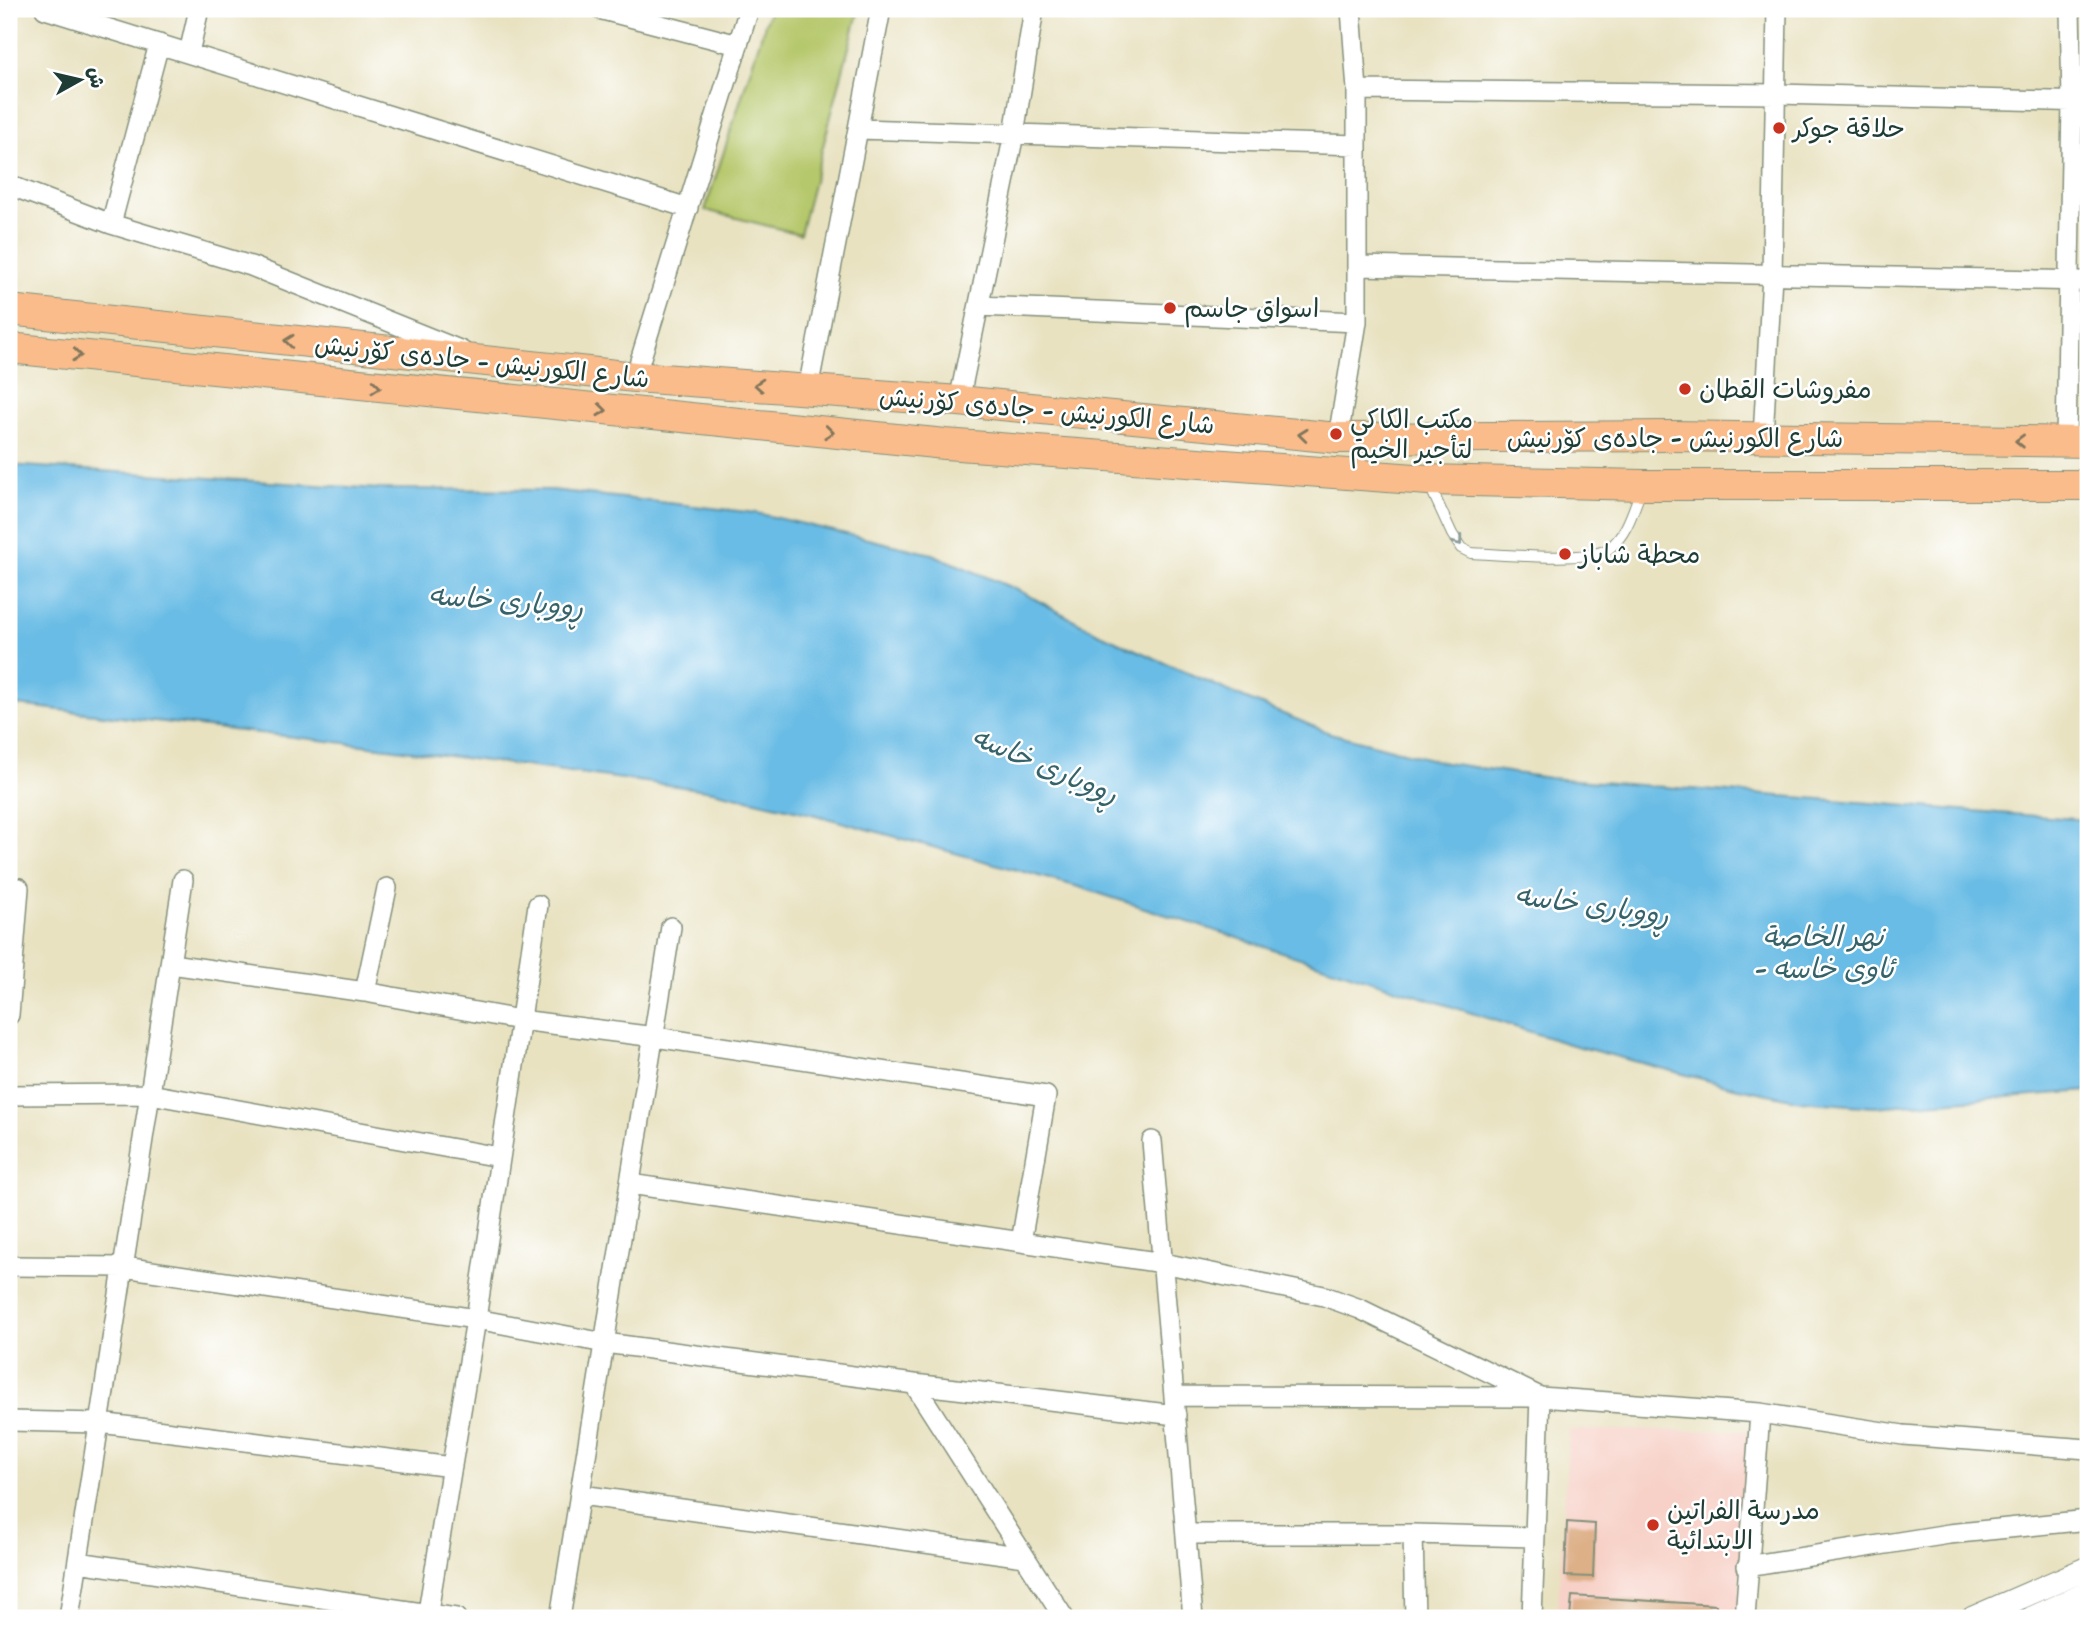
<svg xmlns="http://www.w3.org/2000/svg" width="2097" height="1627" font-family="Sriracha,'Playpen Sans Arabic',sans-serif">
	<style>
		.built { fill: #f7d1c7 }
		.green { fill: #b6c86c; stroke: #6a8250; stroke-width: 2 }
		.water { fill: #69bce5; stroke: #447c8c; stroke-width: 2 }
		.building { fill: #ddb088 }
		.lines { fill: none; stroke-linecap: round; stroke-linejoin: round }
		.service-casing { stroke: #84907a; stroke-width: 12 }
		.minor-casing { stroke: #84907a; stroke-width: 22 }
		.tertiary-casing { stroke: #84907a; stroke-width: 25 }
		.primary-casing { stroke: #84907a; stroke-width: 32 }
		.service { stroke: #fff; stroke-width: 10 }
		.minor { stroke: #fff; stroke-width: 19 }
		.tertiary { stroke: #fff; stroke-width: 23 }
		.primary { stroke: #fabc8b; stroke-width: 30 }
		.oneway { stroke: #82765b }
		.oneway2 { stroke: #8f9e9a }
		.poi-dot { fill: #c8321e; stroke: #fff; stroke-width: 2.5 }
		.labels { text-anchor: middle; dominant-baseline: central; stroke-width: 5; stroke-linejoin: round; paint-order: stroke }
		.poi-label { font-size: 26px; fill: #1f3d34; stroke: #fff; text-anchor: start }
		.street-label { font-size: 26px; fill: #1f3d34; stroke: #fff }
		.water-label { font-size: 28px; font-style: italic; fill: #356369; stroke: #fff }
	</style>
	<rect width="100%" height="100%" fill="#fff"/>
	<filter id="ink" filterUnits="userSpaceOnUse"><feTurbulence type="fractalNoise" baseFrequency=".0143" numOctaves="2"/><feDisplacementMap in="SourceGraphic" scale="14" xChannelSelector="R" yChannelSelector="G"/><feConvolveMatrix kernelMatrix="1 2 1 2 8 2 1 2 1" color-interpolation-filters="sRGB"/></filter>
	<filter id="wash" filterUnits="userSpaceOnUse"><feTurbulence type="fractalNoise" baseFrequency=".00686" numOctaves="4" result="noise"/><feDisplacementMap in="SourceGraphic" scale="28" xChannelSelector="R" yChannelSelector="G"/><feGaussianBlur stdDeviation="1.57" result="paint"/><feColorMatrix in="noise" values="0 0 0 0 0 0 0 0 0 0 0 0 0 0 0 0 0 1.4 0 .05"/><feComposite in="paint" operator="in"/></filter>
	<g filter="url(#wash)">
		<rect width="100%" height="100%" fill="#e8e2c1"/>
		<!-- built -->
		<path class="built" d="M1569 1430 1748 1431 1739 1618H1557Z"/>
		<!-- green -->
		<path class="green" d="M770 9H859L800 234 705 210Z"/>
		<!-- water -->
		<path class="water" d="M9 465 379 489 552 490 756 513 932 554 1022 592 1098 633 1244 698 1330 733 1446 763 1549 778 2088 820V1091L1873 1107 1801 1101 1729 1086 1565 1043 1079 887 812 814 713 791 388 748 9 704Z"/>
		<g id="blocks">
			<!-- building -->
			<path class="building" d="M1567 1522 1595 1524 1593 1577 1565 1576Z
				M1572 1596 1716 1605V1618H1570Z"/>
		</g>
	</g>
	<g filter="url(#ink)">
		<use href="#blocks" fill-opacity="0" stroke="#84907a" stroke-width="2"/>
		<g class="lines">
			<!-- service casing -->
			<g class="service-casing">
				<path id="service" d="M1429 484 1452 534 1461 548 1471 553C1500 554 1586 563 1608 549 1627 536 1634 508 1642 487"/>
			</g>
			<!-- minor casing -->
			<g class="minor-casing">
				<path id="minor" d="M45 9 688 208
					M599 9 738 45
					M189 53 199 9
					M1357 90 1777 94 2088 102
					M859 129 1357 145
					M9 185 111 224 159 44
					M111 224 251 266 462 351
					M1357 266 2088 281
					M979 306 1357 322
					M635 377 749 9
					M808 389 881 9
					M959 401 1014 134 1034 9
					M1763 437 1772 275 1777 9
					M1338 438 1357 322V90L1351 9
					M2066 442 2072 101 2070 9
					M171 964 365 992 520 1020 655 1037 1046 1096 1021 1242
					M365 992 387 888
					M9 1015 19 888
					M9 1095 150 1094 499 1157
					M1152 1141 1193 1618
					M630 1184 1163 1263 1324 1296 1360 1309 1540 1397 1532 1618
					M9 1266 124 1267 476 1319 605 1343 914 1384 1064 1618
					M914 1384 1176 1415
					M1174 1396 1540 1397 1760 1413 1903 1435 2088 1449
					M9 1421 100 1423 452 1467
					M581 1495 1025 1557
					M1186 1534H1413L1535 1537
					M1413 1534 1415 1618
					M78 1562 456 1618
					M1747 1566 1949 1534 2088 1520
					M69 1618 183 880
					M427 1618 476 1319 538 905
					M560 1618 671 927
					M1745 1618 1760 1413"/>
			</g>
			<!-- tertiary casing -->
			<g class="tertiary-casing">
				<path id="tertiary" d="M1973 1618 2088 1568
					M2032 1618 2088 1593"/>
			</g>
			<!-- primary casing -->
			<g class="primary-casing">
				<path id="primary" d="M9 310 635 377 959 401 1338 438 1672 436 2088 442
					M9 348 945 444 1428 480 1642 485H2088"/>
			</g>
			<!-- service -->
			<use href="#service" class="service"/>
			<!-- minor -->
			<use href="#minor" class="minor"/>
			<!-- tertiary -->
			<use href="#tertiary" class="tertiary"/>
			<!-- primary -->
			<use href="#primary" class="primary"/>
		</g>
		<!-- one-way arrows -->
		<defs><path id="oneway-chevron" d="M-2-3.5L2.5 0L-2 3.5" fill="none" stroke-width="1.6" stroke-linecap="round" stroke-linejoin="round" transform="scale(1.75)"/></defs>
		<g class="oneway">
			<use href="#oneway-chevron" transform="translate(289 341) rotate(-174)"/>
			<use href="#oneway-chevron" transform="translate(77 355) rotate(6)"/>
			<use href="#oneway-chevron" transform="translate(759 385) rotate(-176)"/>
			<use href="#oneway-chevron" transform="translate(376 387) rotate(6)"/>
			<use href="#oneway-chevron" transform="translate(602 410) rotate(6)"/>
			<use href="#oneway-chevron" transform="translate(829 432) rotate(6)"/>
			<use href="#oneway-chevron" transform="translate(1303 435) rotate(-174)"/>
			<use href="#oneway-chevron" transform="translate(2020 441) rotate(-179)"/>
		</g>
		<use class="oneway2" href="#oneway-chevron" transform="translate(1458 541) rotate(53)"/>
	</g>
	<!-- markers -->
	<g class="poi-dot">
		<circle cx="1779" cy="128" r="7"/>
		<circle cx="1170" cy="308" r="7"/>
		<circle cx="1685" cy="389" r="7"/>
		<circle cx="1336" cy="434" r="7"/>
		<circle cx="1565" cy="554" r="7"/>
		<circle cx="1653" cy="1525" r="7"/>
	</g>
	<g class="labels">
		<!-- poi labels -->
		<g class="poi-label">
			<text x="1793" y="128">حلاقة جوكر</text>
			<text x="1184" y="308">اسواق جاسم</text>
			<text x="1699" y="389">مفروشات القطان</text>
			<text x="1350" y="419">مكتب الكاكي<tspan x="1350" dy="30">لتأجير الخيم</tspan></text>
			<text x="1579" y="554">محطة شاباز</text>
			<text x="1667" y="1510">مدرسة الفراتين<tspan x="1667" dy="30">الابتدائية</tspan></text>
		</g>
		<!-- street labels -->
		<g class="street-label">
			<text transform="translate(482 361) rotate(6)">شارع الكورنيش - جادەی کۆرنیش</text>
			<text transform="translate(1047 410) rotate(5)">شارع الكورنيش - جادەی کۆرنیش</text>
			<text x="1675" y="438">شارع الكورنيش - جادەی کۆرنیش</text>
		</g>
		<!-- water labels -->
		<g class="water-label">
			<text transform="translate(506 601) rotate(5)">ڕووباری خاسە</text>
			<text transform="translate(1045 765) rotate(23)">ڕووباری خاسە</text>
			<text transform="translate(1592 905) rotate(8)">ڕووباری خاسە</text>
			<text x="1823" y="936">نهر الخاصة<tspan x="1823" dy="32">- ئاوی خاسە</tspan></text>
		</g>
	</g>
	<!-- margin -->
	<rect width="2097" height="1627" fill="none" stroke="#fff" stroke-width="35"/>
	<!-- north arrow -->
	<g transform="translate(80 80) rotate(82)" stroke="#ffffff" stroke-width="5" paint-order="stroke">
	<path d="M0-5L12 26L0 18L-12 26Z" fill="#1f3d34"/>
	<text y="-10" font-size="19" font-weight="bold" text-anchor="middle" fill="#1f3d34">ش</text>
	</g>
</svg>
